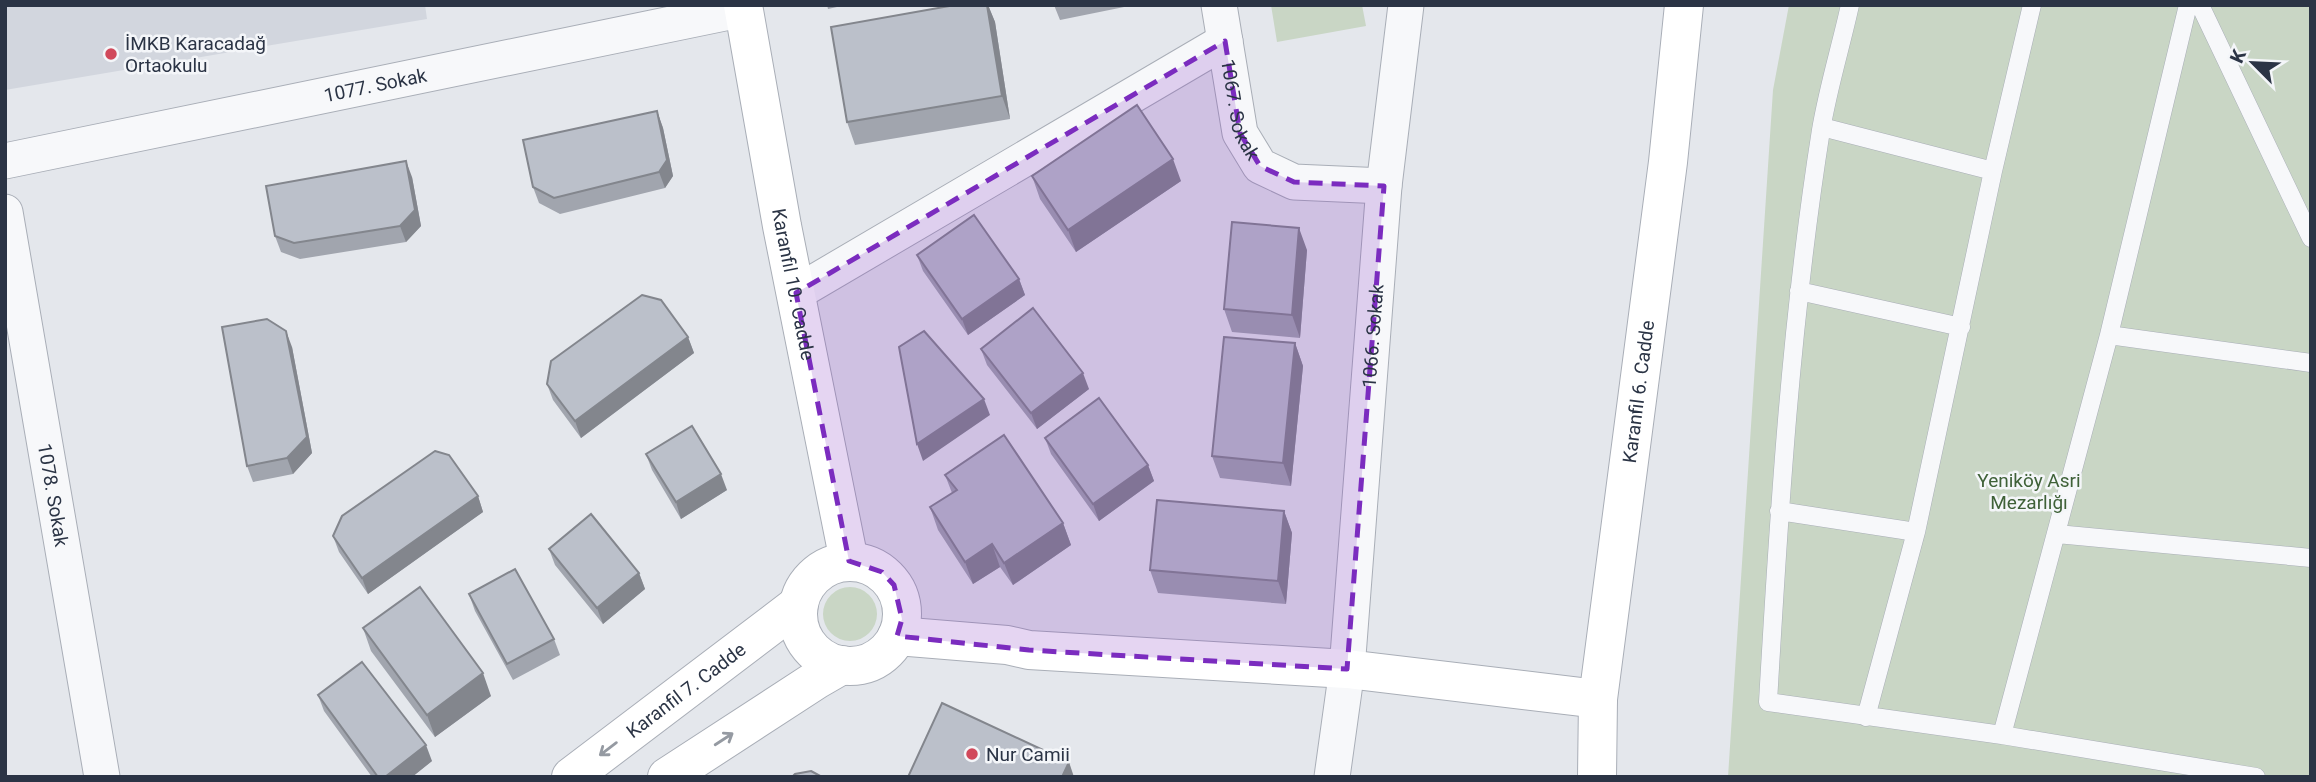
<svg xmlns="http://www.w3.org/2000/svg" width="2316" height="782" font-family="Roboto,sans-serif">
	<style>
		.built { fill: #d2d6de }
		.green { fill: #c9d6c5 }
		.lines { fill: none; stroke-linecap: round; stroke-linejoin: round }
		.lane-casing { stroke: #a9aeb7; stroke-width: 19 }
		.street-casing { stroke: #a9aeb7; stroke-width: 37 }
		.secondary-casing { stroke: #a9aeb7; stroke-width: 40 }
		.lane { stroke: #f7f8fa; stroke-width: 18 }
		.street { stroke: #f7f8fa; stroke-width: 35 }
		.secondary { stroke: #fff; stroke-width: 38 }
		.wall { fill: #a1a5ae }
		.shaded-wall { fill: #83868d }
		.building { fill: #bbc0ca; stroke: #83868d; stroke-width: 2 }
		.oneway { stroke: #959aa2 }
		.marked { fill: #7b2cbf; fill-opacity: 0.2; stroke: #7b2cbf; stroke-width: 5; stroke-dasharray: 14 9; stroke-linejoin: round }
		.poi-dot { fill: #d1495b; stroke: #f4f6f9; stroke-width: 2.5 }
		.labels { text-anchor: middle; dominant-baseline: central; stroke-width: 5; stroke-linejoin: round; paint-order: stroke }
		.poi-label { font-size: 19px; fill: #2b3445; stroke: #f4f6f9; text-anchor: start }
		.street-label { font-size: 19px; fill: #2b3445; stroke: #f4f6f9 }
		.park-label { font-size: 19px; fill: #3f6138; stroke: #f4f6f9 }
	</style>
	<rect width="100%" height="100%" fill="#e4e7ec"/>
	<!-- built -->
	<path class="built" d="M5 5H425L427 19 5 90Z"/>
	<!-- green -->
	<path class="green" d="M1271 5H1362L1366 26 1277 42Z
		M1789 5H2311V777H1728L1773 90Z
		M823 614a27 27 0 1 1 54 0a27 27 0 1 1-54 0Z"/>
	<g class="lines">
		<!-- lane casing -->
		<g class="lane-casing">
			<path id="lane" d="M1850 5C1841 46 1828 88 1821 130 1791 319 1779 511 1768 702L2002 735 2256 777
				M2200 5 2311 238
				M1822 127 1993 171
				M1799 291 1961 327
				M2109 335 2311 363
				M1779 511 1916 532
				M2057 534 2311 558
				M1866 717 1916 532 1993 171 2032 5
				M2002 735 2109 335 2188 5"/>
		</g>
		<!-- street casing -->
		<g class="street-casing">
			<g id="street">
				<path id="s1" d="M1219 5 1240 133 1260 166 1294 182 1384 186"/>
				<path id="s2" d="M5 161 744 9"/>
				<path id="s3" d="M5 212 102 777"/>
				<path d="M796 293 1225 41"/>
				<path id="s4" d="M1332 777 1347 669 1384 186 1406 5"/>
			</g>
		</g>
		<!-- secondary casing -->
		<g class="secondary-casing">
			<g id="secondary">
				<path id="s5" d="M743 5 782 226 849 561"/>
				<circle cx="850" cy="614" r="52"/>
				<path d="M897 636 1007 645 1029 650 1347 669 1598 699"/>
				<path id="s6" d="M571 777 799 604"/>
				<path d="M667 777 816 680 842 665"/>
				<path id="s7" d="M1597 777 1598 699 1668 162 1684 5"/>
			</g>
		</g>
		<!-- lane -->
		<use href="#lane" class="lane"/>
		<!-- street -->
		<use href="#street" class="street"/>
		<!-- secondary -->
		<use href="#secondary" class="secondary"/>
	</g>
	<!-- wall -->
	<path class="wall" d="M827 5H846L828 9Z
		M955 5H988L995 22 1010 119 855 145 847 122Z
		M1054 5H1134L1060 20Z
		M657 111 663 128 673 176 665 188 560 214 539 203 533 187Z
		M1032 176 1181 181 1076 252 1040 199Z
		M412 177 421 226 406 242 300 259 281 252 275 236Z
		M1307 250 1300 338 1232 332 1224 309Z
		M917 255 1019 279 1025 295 968 335 923 271Z
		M688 337 694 353 581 438 553 400 547 384Z
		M1295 343 1303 366 1291 486 1220 478 1212 456Z
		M292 347 312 453 293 474 253 482 247 466Z
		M981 349 1089 389 1037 429 987 365Z
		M1045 438 1148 465 1154 481 1099 521 1051 454Z
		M646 454 727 490 681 519 652 470Z
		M945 475 1063 523 1071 545 1013 585 1000 567 973 584 938 530 930 507 952 493Z
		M478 496 483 512 368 594 339 552 333 536Z
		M1284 511 1292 533 1286 604 1158 593 1150 570Z
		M549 549 639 573 645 589 603 624 555 565Z
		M469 594 554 639 560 655 513 680 475 611Z
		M363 628 491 696 435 737 371 651Z
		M318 695 432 761 412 777H372L324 711Z"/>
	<!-- shaded-wall -->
	<path class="shaded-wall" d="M987 5H988L995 22 1010 119 1002 96Z
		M657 111 663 128 673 176 665 188 659 172Z
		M1173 159 1181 181 1076 252 1068 230Z
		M406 161 412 177 421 226 406 242 400 226Z
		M1299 228 1307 250 1300 338 1292 315Z
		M1019 279 1025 295 968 335 962 319Z
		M286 331 292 347 312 453 293 474 287 458Z
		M688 337 694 353 581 438 575 421Z
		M1295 343 1303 366 1291 486 1283 463Z
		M1083 373 1089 389 1037 429 1031 413Z
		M984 399 990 415 923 461 917 444Z
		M1148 465 1154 481 1099 521 1093 504Z
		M721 474 727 490 681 519 676 502Z
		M478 496 483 512 368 594 362 578Z
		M1284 511 1292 533 1286 604 1278 581Z
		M1063 523 1071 545 1013 585 1004 563Z
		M992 544 1000 567 973 584 965 562Z
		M639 573 645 589 603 624 597 608Z
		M483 673 491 696 435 737 427 715Z
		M426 745 432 761 412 777H385Z
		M1069 762 1074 777H1062Z"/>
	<!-- building -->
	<path class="building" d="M955 5H987L1002 96 847 122 831 27Z
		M1137 105 1173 159 1068 230 1032 176Z
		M657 111 667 160 659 172 554 198 533 187 523 140Z
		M406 161 415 210 400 226 294 243 275 236 266 186Z
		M974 215 1019 279 962 319 917 255Z
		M1232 222 1299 228 1292 315 1224 309Z
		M642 295 661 300 688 337 575 421 547 384 551 361Z
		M1033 308 1083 373 1031 413 981 349Z
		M267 319 286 331 307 437 287 458 247 466 222 327Z
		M924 331 984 399 917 444 899 347Z
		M1224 337 1295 343 1283 463 1212 456Z
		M1099 398 1148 465 1093 504 1045 438Z
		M692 426 721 474 676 502 646 454Z
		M1004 435 1063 523 1004 563 992 544 965 562 930 507 957 490 945 475Z
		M435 451 449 455 478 496 362 578 333 536 342 516Z
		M1157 500 1284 511 1278 581 1150 570Z
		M591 514 639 573 597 608 549 549Z
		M515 569 554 639 507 664 469 594Z
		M420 587 483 673 427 715 363 628Z
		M362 662 426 745 385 777H378L318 695Z
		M942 703 1069 762 1062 777H908Z
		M811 771 822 777H792L795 774Z"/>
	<!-- one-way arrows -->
	<defs><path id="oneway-shaft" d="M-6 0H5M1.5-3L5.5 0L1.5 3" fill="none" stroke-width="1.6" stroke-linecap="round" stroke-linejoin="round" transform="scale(1.75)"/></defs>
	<g class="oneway">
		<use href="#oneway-shaft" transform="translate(724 739) rotate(-33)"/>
		<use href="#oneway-shaft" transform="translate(608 749) rotate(143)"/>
	</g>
	<!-- marked area -->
	<path class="marked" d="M1225 41 1240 133 1260 166 1294 182 1384 186 1347 669 1029 650 897 636 902 619 894 585 882 572 849 561 796 293Z"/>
	<!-- markers -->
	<g class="poi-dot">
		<circle cx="111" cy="54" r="7"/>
		<circle cx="972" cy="754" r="7"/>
	</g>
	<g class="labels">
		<!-- poi labels -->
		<g class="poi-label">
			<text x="125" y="43">İMKB Karacadağ<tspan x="125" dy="22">Ortaokulu</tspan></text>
			<text x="986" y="754">Nur Camii</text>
		</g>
		<!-- street labels -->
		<g class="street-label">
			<text stroke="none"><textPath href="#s2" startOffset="378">1077. Sokak</textPath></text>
			<text stroke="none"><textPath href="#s1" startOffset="107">1067. Sokak</textPath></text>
			<text stroke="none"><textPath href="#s5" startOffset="284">Karanfil 10. Cadde</textPath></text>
			<text stroke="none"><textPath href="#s4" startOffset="443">1066. Sokak</textPath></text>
			<text stroke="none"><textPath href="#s7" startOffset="388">Karanfil 6. Cadde</textPath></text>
			<text stroke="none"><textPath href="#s3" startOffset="287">1078. Sokak</textPath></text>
			<text stroke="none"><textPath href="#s6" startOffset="144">Karanfil 7. Cadde</textPath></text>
		</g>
		<!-- park labels -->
		<g class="park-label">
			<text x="2029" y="480">Yeniköy Asri<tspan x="2029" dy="22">Mezarlığı</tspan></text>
		</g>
	</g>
	<!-- border -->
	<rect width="2316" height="782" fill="none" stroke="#2b3445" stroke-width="14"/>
	<!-- north arrow -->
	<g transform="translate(2253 63) rotate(294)" stroke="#f4f6f9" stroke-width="5" paint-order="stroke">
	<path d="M0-5L12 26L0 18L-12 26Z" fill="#2b3445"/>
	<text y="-10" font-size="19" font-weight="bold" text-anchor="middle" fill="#2b3445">K</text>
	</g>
</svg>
